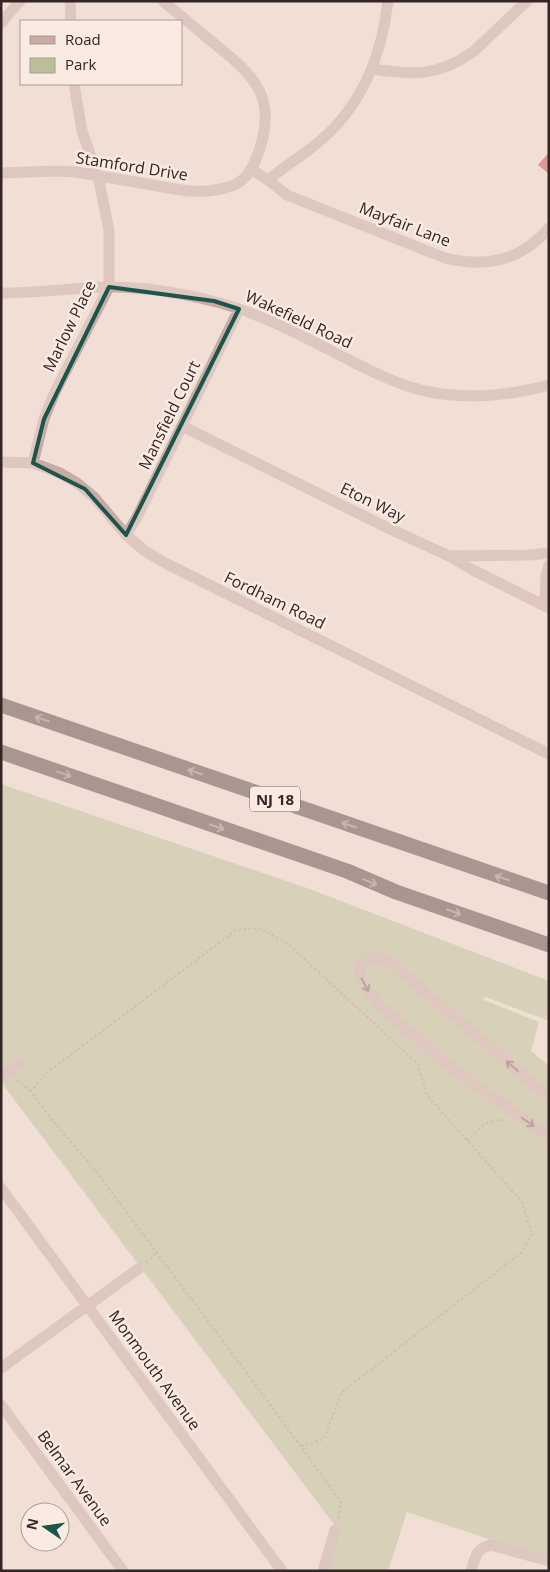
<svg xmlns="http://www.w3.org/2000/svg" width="550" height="1572" font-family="'Open Sans',sans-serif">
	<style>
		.green { fill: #bbbf97 }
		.building { fill: #c7413e }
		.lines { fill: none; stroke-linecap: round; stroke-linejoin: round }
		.path { stroke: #b4958d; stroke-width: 2; stroke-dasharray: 2.5 2.5; stroke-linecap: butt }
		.minor { stroke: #c8aca3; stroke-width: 11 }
		.highway { stroke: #543e3c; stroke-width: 15 }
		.oneway { stroke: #96837e }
		.oneway2 { stroke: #76625e }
		.marked { fill: none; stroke: #1b554c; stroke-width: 4; stroke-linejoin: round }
		.labels { text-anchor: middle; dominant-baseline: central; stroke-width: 5; stroke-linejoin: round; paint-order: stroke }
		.shield { fill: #f9eae2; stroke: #6e615e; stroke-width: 1 }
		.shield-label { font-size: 15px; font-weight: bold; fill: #332625 }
		.street-label { font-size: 16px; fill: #332625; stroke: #f9eae2 }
	</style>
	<rect width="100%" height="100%" fill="#f1dfd6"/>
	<!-- green -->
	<path class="green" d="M1 784 307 888 549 981V1021L486 997 482 999 539 1022 531 1051 549 1066V1559L407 1512 388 1571H325L336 1527 1 1082Z"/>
	<!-- building -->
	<path class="building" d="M549 152V174L538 165Z"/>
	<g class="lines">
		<!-- path -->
		<path class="path" d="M17 1080 31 1091
			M467 1140 486 1123 505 1119
			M146 1262 156 1253
			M301 1446 324 1439 342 1392 521 1253 532 1234 522 1202 427 1095 418 1064 288 944 259 928 236 930 44 1075 31 1091C52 1124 81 1151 104 1182 183 1289 264 1394 341 1502L338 1518"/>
		<!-- minor -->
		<path class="minor" d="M70 1 71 21
			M1 23 20 1
			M372 69C413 75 437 77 473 52L527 1
			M252 170 268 180 287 195 445 258C485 268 521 261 549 228
			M1 173 57 171 76 172C100 176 123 180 147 184 170 188 192 194 215 190 241 186 249 178 258 154 278 99 256 77 216 45 198 30 181 16 163 1
			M268 180C285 166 304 155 321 140 362 105 382 54 388 1
			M1 293C37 293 72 288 107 287 139 286 182 293 212 301 262 313 306 338 351 361 375 373 399 385 425 391 469 400 506 396 549 385
			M182 426 390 529 449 556 471 569 549 608
			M1 462 33 463 60 473 77 483 94 497 126 535 145 551 167 564 549 754
			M33 463 44 419 55 392 109 287V230L98 176 82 131 74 84
			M126 535 137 517 182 426 239 309
			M451 556 529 555 549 553
			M545 606 546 575 549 565
			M1 1077 19 1064
			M549 1097 385 958H366L359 969 362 984 381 1007 452 1069 549 1136
			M1 1188 282 1571
			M1 1368 138 1269
			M1 1405 123 1571
			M323 1571 335 1530
			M471 1571C475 1558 476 1548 491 1545L549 1561"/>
		<!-- highway -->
		<path class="highway" d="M1 705 549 893
			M1 752 347 871 396 892 549 945"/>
	</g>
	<!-- one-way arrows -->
	<defs><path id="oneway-shaft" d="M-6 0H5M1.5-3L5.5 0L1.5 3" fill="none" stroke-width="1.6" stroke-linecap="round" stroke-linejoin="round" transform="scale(1.25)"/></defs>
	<g class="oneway">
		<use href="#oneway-shaft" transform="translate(42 719) rotate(-161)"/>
		<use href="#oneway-shaft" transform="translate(195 772) rotate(-161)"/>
		<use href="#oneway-shaft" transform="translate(64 774) rotate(19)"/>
		<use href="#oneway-shaft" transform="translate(349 825) rotate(-161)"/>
		<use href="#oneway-shaft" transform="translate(217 827) rotate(19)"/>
		<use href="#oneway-shaft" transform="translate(502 878) rotate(-162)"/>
		<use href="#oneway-shaft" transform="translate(370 882) rotate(22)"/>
		<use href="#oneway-shaft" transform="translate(454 912) rotate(19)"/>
	</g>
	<g class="oneway2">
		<use href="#oneway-shaft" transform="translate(365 985) rotate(62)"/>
		<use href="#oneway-shaft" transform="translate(512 1066) rotate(-140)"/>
		<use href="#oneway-shaft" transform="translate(528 1122) rotate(35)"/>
	</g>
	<!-- marked area -->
	<path d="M0 0H550V1572H0ZM109 287 214 301 239 309 126 535 85 489 33 463 44 419Z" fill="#f1dfd6" fill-opacity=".55" fill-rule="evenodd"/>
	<path class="marked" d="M109 287 214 301 239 309 126 535 85 489 33 463 44 419Z"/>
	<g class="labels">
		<!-- shield labels -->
		<rect class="shield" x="250" y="786.5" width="50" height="25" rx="4"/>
		<g class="shield-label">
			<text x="275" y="799">NJ 18</text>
		</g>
		<!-- street labels -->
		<g class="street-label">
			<text transform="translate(132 166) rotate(9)">Stamford Drive</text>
			<text transform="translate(405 224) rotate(21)">Mayfair Lane</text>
			<text transform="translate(299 319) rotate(25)">Wakefield Road</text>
			<text transform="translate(69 326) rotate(-64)">Marlow Place</text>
			<text transform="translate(169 415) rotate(-64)">Mansfield Court</text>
			<text transform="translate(373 502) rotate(26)">Eton Way</text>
			<text transform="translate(275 600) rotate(26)">Fordham Road</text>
			<text transform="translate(155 1370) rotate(54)">Monmouth Avenue</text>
			<text transform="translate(75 1478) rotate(54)">Belmar Avenue</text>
		</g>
	</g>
	<!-- border -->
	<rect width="550" height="1572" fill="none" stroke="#332625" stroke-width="5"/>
	<!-- legend -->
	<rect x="20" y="20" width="162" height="65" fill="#f9eae2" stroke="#aa9c96"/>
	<rect x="30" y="36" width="25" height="8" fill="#c8aca3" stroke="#aa9c96"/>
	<text x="65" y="45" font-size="15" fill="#332625">Road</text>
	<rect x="30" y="58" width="25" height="15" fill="#bbbf97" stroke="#aa9c96"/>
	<text x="65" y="70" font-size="15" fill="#332625">Park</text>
	<!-- north arrow -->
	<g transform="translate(45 1527) rotate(283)"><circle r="24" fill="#f9eae2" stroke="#aa9c96"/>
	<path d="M0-4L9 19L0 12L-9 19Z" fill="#1b554c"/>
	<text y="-8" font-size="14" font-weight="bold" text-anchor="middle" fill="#332625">N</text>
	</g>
</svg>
